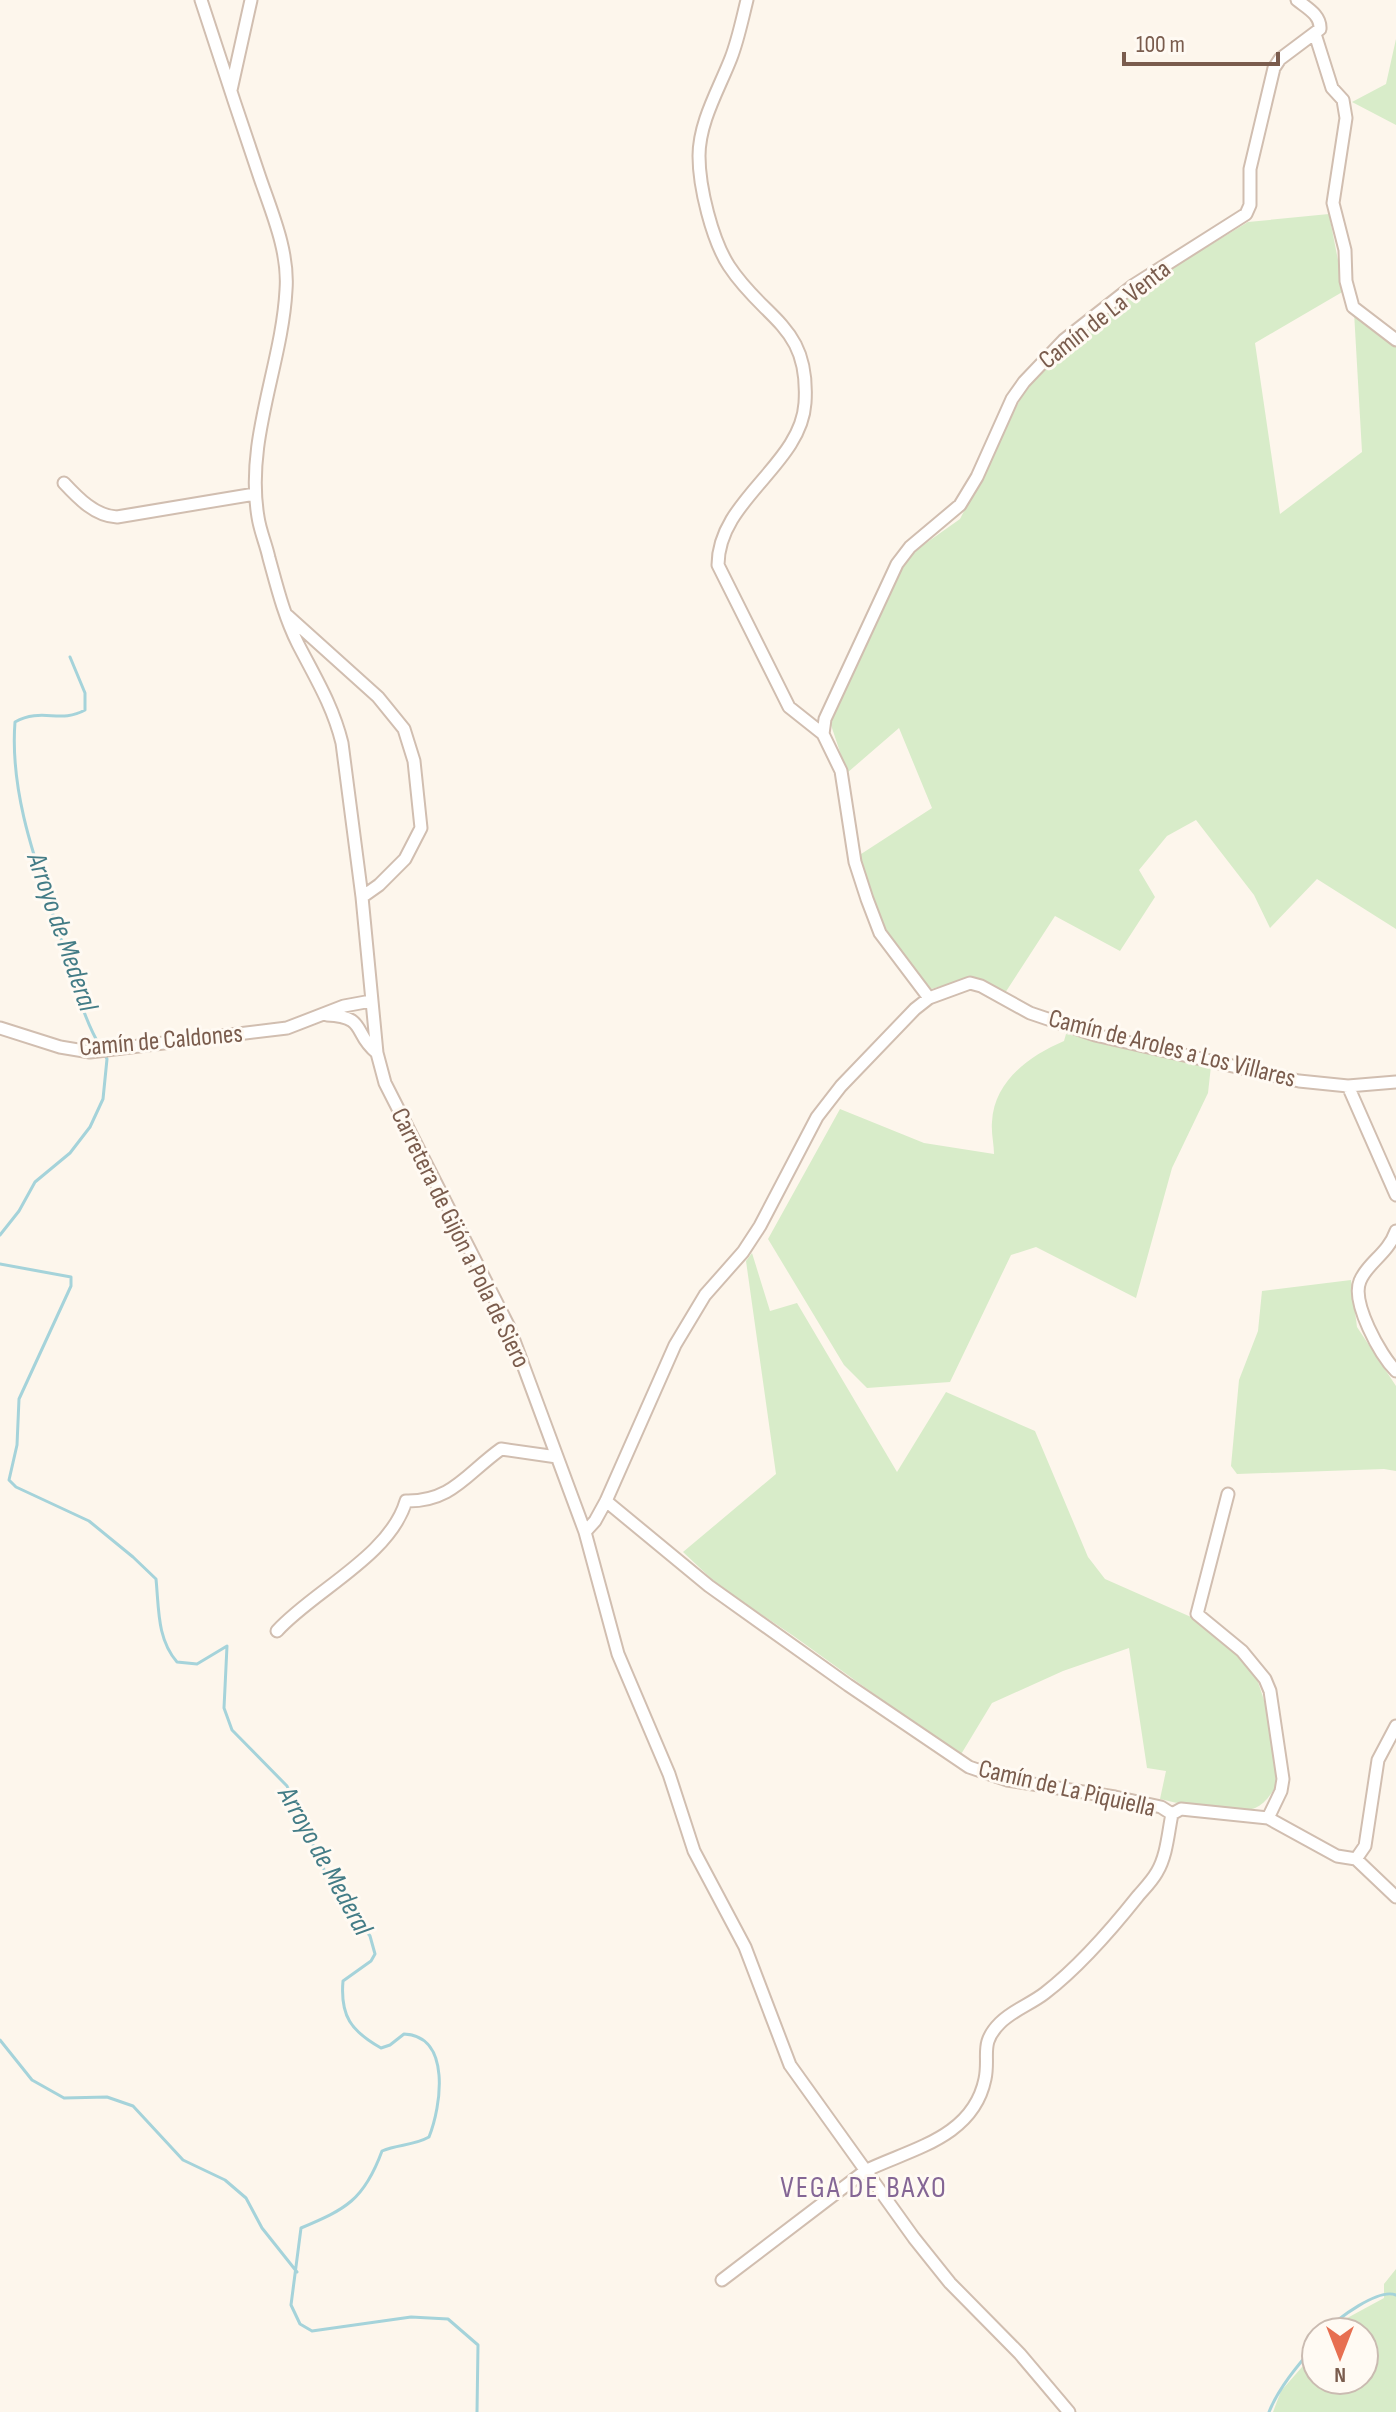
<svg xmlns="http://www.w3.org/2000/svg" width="1396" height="2412" font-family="'Sofia Sans Condensed',sans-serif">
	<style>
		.green { fill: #d8ecc9 }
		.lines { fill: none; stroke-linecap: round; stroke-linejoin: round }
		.stream { stroke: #a5d3da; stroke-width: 3 }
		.minor-casing { stroke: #d1beb0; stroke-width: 15 }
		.minor { stroke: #fff; stroke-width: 11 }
		.labels { text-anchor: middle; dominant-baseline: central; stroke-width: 6; stroke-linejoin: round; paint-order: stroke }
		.street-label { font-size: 26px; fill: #7a5c4d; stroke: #fffaf3 }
		.water-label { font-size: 28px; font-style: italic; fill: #437c86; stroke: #fffaf3 }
		.quarter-label { font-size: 30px; letter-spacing: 2px; fill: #846695; stroke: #fffaf3 }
	</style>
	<rect width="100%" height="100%" fill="#fdf6ec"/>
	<!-- green -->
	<path class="green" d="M1396 39V125L1352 102 1386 84Z
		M1329 214 1344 291 1255 343 1280 514 1362 452 1354 312 1396 347V929L1317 879 1270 928 1254 895 1196 820 1167 836 1139 870 1155 897 1120 951 1055 916 1005 993 970 978 931 989 884 930 858 856 932 808 899 728 847 773 830 722 900 568 912 553 960 519 1027 386 1073 341 1134 291 1248 222Z
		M1066 1034 1211 1066 1208 1093 1172 1168 1136 1298 1036 1247 1011 1255 950 1382 867 1388 844 1365 768 1239 840 1109 924 1143 994 1154C994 1144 991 1133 992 1122 994 1081 1029 1056 1064 1041Z
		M752 1253 770 1311 797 1303 897 1472 946 1392 1035 1431 1088 1557 1105 1579 1191 1617 1230 1648 1250 1669 1258 1682 1265 1703 1278 1783C1272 1792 1267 1802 1257 1807 1239 1817 1181 1804 1160 1799L1166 1771 1147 1768 1129 1648 1063 1671 992 1703 960 1756 795 1637 719 1586 683 1552 776 1474 746 1261Z
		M1351 1280 1357 1327 1396 1386V1471L1384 1469 1237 1474 1231 1466 1239 1380 1258 1331 1262 1291Z
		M1396 2269V2412H1273L1281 2391 1316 2351V2380H1364V2332H1331L1338 2323 1384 2298V2284Z"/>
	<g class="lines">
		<!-- stream -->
		<path class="stream" d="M70 657 85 693V710C60 724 42 707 15 722 9 799 41 875 64 948 74 980 83 1018 100 1046
			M0 1235 19 1211 35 1182 70 1153 90 1127 103 1099 107 1059 104 1053
			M0 1264 71 1277V1286L19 1399 17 1445 9 1480 16 1487 89 1521 133 1557 156 1579C159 1609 157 1639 177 1662L197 1664 227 1646 224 1708 232 1730 287 1786 330 1883 370 1936 375 1954 371 1961 343 1981C340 2016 351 2031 381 2048L390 2045 404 2034C452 2036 441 2107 429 2137 413 2146 398 2144 382 2151 364 2200 346 2209 301 2228L291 2305 300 2324 312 2331 411 2317 448 2319 478 2345 477 2412
			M0 2040 32 2080 64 2098 107 2097 133 2106 183 2160 225 2180 246 2198 262 2228 297 2272
			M1326 2332C1337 2318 1379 2288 1396 2295
			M1269 2412C1279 2387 1299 2364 1316 2344"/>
		<!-- minor casing -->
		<g class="minor-casing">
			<path id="minor" d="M201 0C220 59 240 119 260 178 272 213 289 252 286 290 282 365 245 440 258 517 260 531 266 544 269 558 277 587 284 616 298 644 315 677 333 706 342 743L362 897 377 1053 385 1083 509 1327 585 1532 618 1654 669 1774 694 1851 745 1947 790 2065 914 2238 950 2283 1020 2354 1069 2412
				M747 0C742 20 738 40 731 58 719 89 699 122 699 156 699 187 712 240 729 266 765 321 810 325 805 403 801 465 718 500 718 565L789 707 823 734
				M1315 34 1332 88 1343 100 1346 118 1333 203 1345 250 1346 281 1353 307 1396 340
				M231 90 251 0
				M64 483C78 498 95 516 117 517L255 494
				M288 616 378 697 404 729 414 761 421 828 405 859 379 885 362 897
				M929 998 880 933 867 899 855 862 841 771 823 734 825 719 897 564 910 547 960 505 977 477 1012 399 1024 382 1064 340 1134 285 1246 214 1250 205V169L1274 68 1280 59 1320 29C1321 15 1307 8 1297 0
				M327 1015C368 1017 352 1033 377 1053
				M0 1028 60 1047 90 1052 287 1028 344 1006 371 1001
				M1348 1086 1396 1195
				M1396 1231C1388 1254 1367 1263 1360 1281 1351 1302 1380 1355 1396 1371
				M1228 1494 1197 1614 1242 1651 1265 1679 1270 1691 1283 1779 1281 1791 1268 1818
				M606 1501 709 1586 848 1685 969 1767 1007 1780 1115 1797 1161 1807 1172 1814 1181 1809 1268 1818 1337 1856 1356 1859 1396 1897
				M585 1532 595 1521 606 1501 675 1345 705 1295 743 1252 760 1226 817 1117 841 1086 915 1009 929 998 970 983 981 986 1030 1013 1095 1035 1299 1081 1348 1086 1396 1082
				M277 1631C313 1591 390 1556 406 1501 452 1502 467 1473 501 1449L557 1457
				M1356 1859 1365 1846 1378 1760 1396 1726
				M722 2280 865 2171C910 2149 973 2138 985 2079 990 2055 979 2044 1000 2023 1013 2010 1031 2004 1045 1993 1080 1966 1111 1930 1138 1896 1144 1889 1152 1881 1157 1872 1167 1855 1168 1833 1172 1814"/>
		</g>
		<!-- minor -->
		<use href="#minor" class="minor"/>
	</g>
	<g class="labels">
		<!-- street labels -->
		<g class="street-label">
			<text transform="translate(1105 315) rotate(-38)">Camín de La Venta</text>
			<text transform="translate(161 1041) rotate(-5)">Camín de Caldones</text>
			<text transform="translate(1172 1049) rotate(14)">Camín de Aroles a Los Villares</text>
			<text transform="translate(460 1238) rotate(64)">Carretera de Gijón a Pola de Siero</text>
			<text transform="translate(1067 1789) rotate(13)">Camín de La Piquiella</text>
		</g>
		<!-- water labels -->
		<g class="water-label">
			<text transform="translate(62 932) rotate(71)">Arroyo de Mederal</text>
			<text transform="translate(325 1861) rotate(61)">Arroyo de Mederal</text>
		</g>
		<!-- quarter labels -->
		<g class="quarter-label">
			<text x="864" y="2188">VEGA DE BAXO</text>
		</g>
	</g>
	<!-- north arrow -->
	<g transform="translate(1340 2356) rotate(180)"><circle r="38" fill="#fffaf3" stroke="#cabbb1" stroke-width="2"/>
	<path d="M0-6L14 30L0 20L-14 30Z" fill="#e76f51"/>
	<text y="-12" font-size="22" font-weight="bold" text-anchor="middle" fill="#7a5c4d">N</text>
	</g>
	<!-- scale -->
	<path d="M1124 52v12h154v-12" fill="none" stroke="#7a5c4d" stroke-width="4"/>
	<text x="1136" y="52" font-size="24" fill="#7a5c4d" stroke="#fffaf3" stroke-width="6" paint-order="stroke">100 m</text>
</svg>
